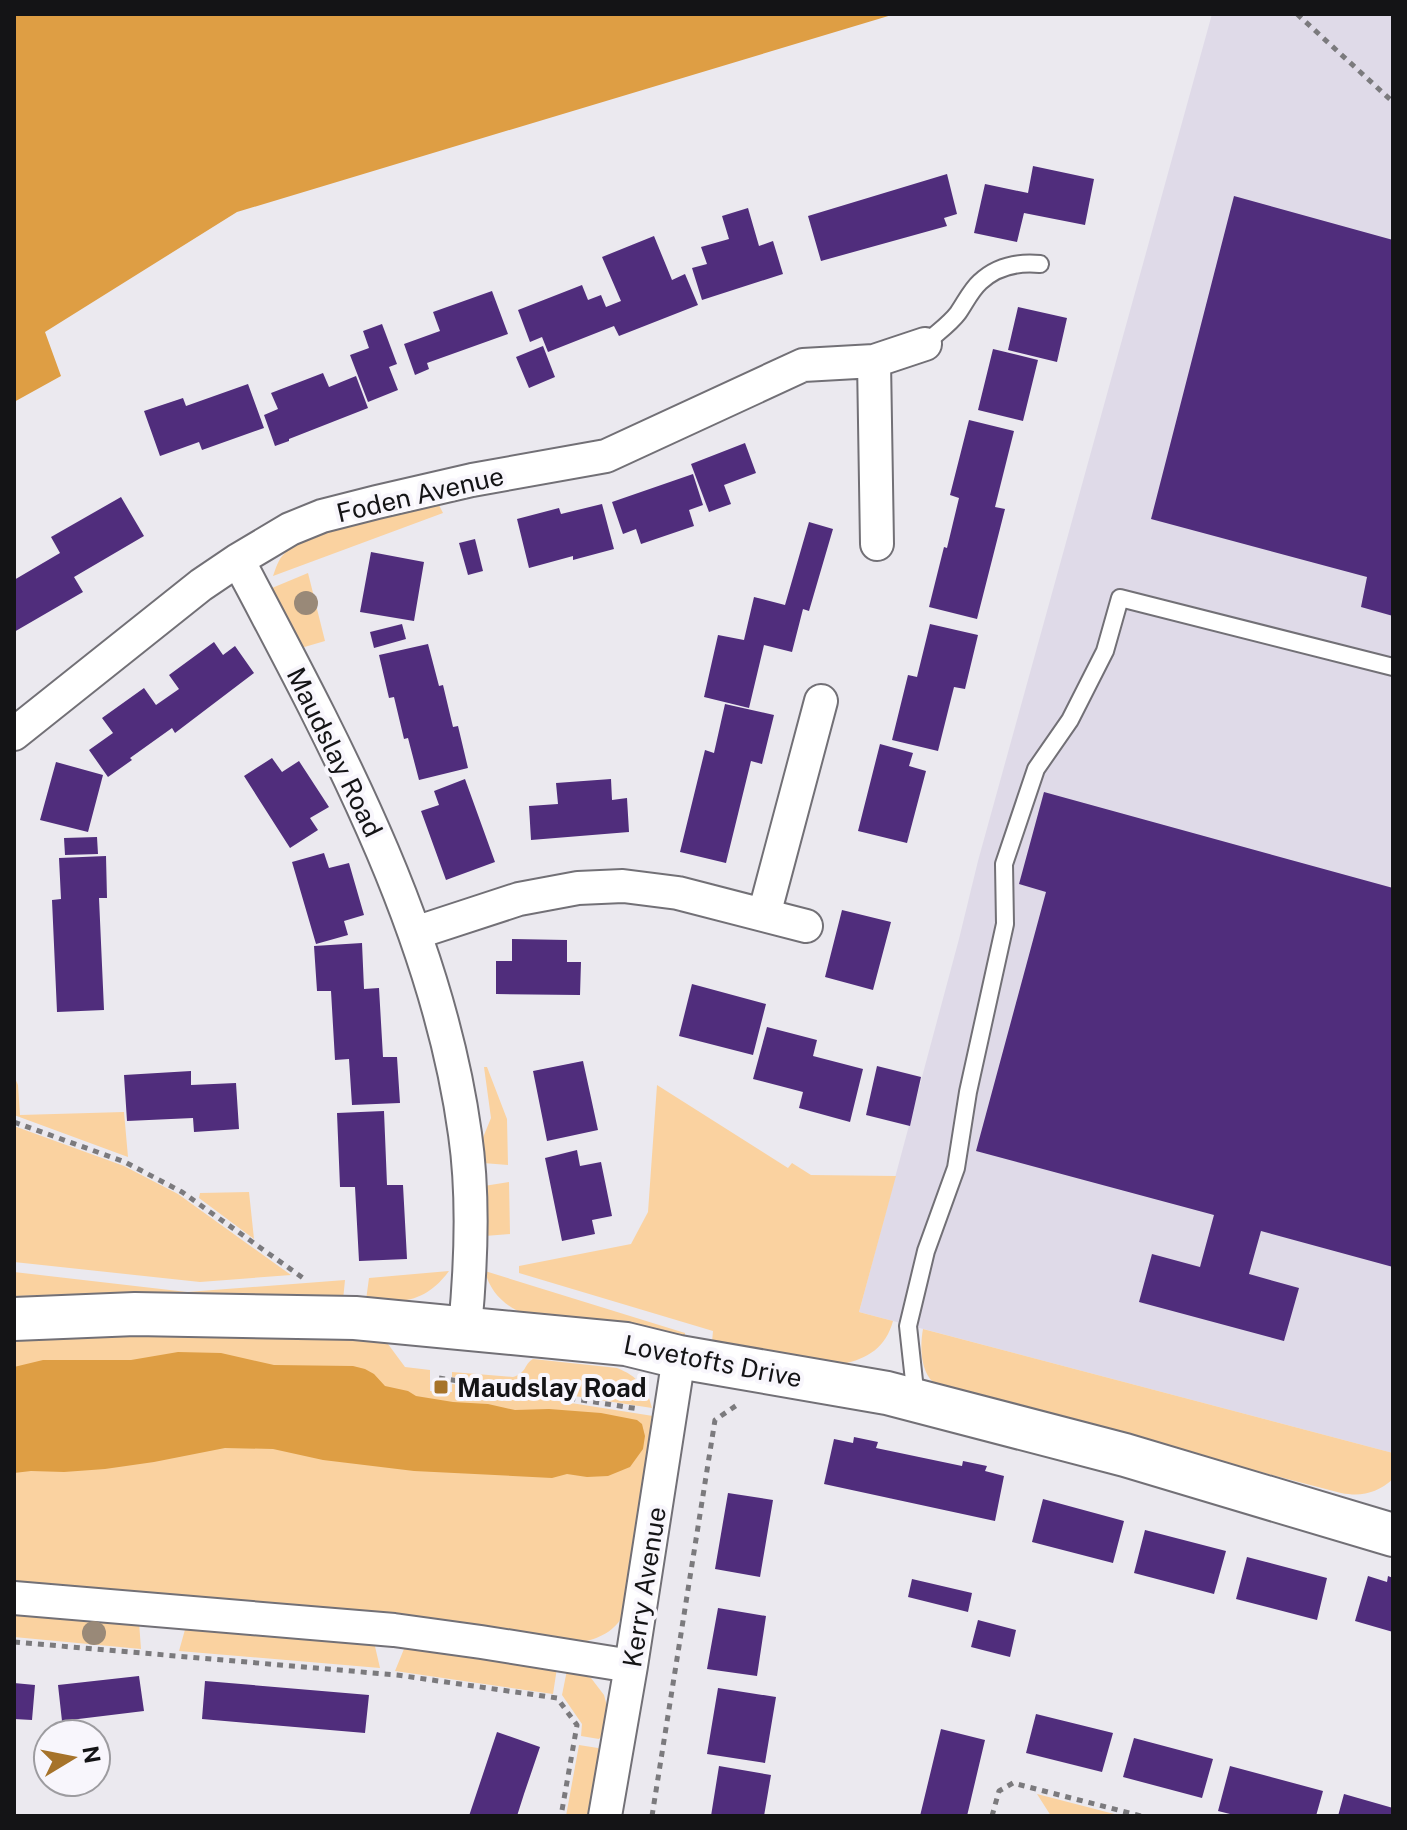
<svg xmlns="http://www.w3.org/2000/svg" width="1407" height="1830" font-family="'Public Sans',sans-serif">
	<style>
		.built { fill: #dfdae8 }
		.green { fill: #fad2a0 }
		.forest { fill: #de9e44 }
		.building { fill: #502d7c }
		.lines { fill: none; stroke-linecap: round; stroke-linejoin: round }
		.service-casing { stroke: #727076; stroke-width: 20 }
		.minor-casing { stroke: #727076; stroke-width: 36 }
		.tertiary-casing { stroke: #727076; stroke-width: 46 }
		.path { stroke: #7b7a7d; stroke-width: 5; stroke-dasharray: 6 6; stroke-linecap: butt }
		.service { stroke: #fff; stroke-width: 16 }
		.minor { stroke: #fff; stroke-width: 32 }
		.tertiary { stroke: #fff; stroke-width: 42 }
		.tree { fill: #998978 }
		.poi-dot { fill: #a6732a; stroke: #f8f6fc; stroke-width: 3 }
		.labels { text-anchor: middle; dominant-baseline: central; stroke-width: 8; stroke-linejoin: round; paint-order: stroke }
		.street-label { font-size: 26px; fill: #141416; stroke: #f8f6fc }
		.poi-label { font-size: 26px; font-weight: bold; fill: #141416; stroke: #f8f6fc; text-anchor: start }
	</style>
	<rect width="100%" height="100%" fill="#ebe9ef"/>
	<!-- built -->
	<path class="built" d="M1212 14H1393V1453L859 1312 959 939 978 861Z"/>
	<!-- green -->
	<path class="green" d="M439 505 443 513 273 576C276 568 278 560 284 554 307 528 404 512 439 505Z
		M308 573 325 641 301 648 275 602 272 588Z
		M484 1067H487L507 1119 508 1165 483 1163 482 1140 491 1118Z
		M14 1076 18 1085 20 1115 124 1112 128 1157 14 1115Z
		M657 1085 788 1168 792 1163 811 1175 896 1176 859 1312 893 1321C886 1347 868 1359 842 1364L712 1342 713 1331 519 1273V1266L631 1244 648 1212Z
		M14 1126 124 1166 178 1194 291 1275 200 1282 14 1262Z
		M509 1182 510 1234 485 1236 484 1186Z
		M249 1192 254 1239 199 1198 200 1193Z
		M449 1271C425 1303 403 1303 366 1300L369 1278Z
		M485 1271 685 1333V1336L527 1315C506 1307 490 1293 485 1271Z
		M14 1272 187 1292 345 1280 343 1300 186 1293 14 1296Z
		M923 1329 1393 1453V1479C1377 1493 1362 1497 1341 1493L952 1392C945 1389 938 1387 933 1382 920 1370 920 1345 923 1329Z
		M169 1331 385 1340 405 1367 430 1370V1391L452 1392V1384L653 1416 624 1613C615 1632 600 1638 579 1643L14 1584V1339Z
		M533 1359 617 1368C637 1376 647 1387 652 1408L452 1377V1372L513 1377C527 1373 524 1364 533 1359Z
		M14 1610 139 1622 141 1649 14 1637Z
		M186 1626 374 1642 380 1668 179 1651Z
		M406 1644 557 1668 553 1694 395 1671Z
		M567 1670 591 1678 604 1695 608 1710 607 1729 599 1739 581 1736 582 1724 562 1695Z
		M579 1745 598 1748 603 1755 592 1816H566Z
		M1037 1794 1122 1816H1051Z"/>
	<!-- forest -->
	<path class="forest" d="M14 14H895L237 212 45 332 61 376 14 402Z
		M178 1352 221 1353 274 1365 353 1366 365 1369 374 1374 385 1386 408 1391 416 1396 453 1402 488 1404 515 1410 549 1409 601 1413 637 1420 642 1424 645 1436 643 1449 630 1467 608 1476 587 1477 567 1474 552 1478 414 1471 323 1460 273 1449 225 1448 154 1462 105 1469 64 1472 31 1471 14 1473V1367L43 1360H131Z"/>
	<!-- building -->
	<path class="building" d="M1033 166 1094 179 1085 225 1024 213 1017 242 974 233 985 184 1028 193Z
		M947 174 957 214 944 218 947 226 821 261 808 216Z
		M1234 196 1393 240V616L1361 607 1367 577 1151 519Z
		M748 208 759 246 773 241 783 274 702 300 692 268 707 264 701 247 729 239 722 216Z
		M654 236 672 280 685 274 698 305 619 336 614 326 548 352 542 337 530 342 518 310 582 285 588 300 601 295 606 307 621 301 602 257Z
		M492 291 508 334 427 363 429 369 415 375 404 344 440 331 433 312Z
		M1018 307 1067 318 1057 362 1008 350Z
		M382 324 397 364 389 367 398 390 368 402 350 355 369 348 363 331Z
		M543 346 555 377 529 388 516 357Z
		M993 349 1038 360 1023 421 978 410Z
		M323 373 329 387 356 376 368 408 289 439V441L275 446 264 415 278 409 271 393Z
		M248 384 264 428 202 450 199 442 160 456 144 411 183 398 186 406Z
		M969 420 1014 431 995 507 1005 509 977 619 929 607 944 547 947 548 959 498 950 495Z
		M745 443 756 473 724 485 731 504 709 512 691 464Z
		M693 474 703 505 689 510 694 526 641 544 636 529 623 534 612 502Z
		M121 497 144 536 74 577 83 592 14 632V580L60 553 51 537Z
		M602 504 614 549 573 560V556L529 568 517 519 559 508 561 514Z
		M809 522 833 529 809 611 803 609 792 652 764 645 749 708 704 697 718 635 744 640 754 597 785 605Z
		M475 539 483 571 468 575 459 543Z
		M371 552 424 562 414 621 360 612Z
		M402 624 406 639 374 648 370 632Z
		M930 624 978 635 965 689 954 687 938 751 892 740 908 675 917 677Z
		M214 642 223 655 235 646 254 673 175 733 172 728 130 758 132 760 108 777 89 750 113 733 102 718 144 688 156 705 179 689 169 675Z
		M428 644 439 686 443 685 453 727 458 726 468 768 419 780 408 738 404 739 394 697 389 698 379 655Z
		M725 704 774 715 762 764 751 761 726 863 680 852 705 750 714 753Z
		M880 744 913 753 909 766 926 771 907 843 858 831Z
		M272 758 282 772 299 761 329 807 310 818 318 830 290 848 244 776Z
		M56 762 103 775 88 832 40 820Z
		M465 779 495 862 446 880 421 811 439 805 434 791Z
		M611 779 612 800 627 798 629 832 531 840 529 806 558 804 556 783Z
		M1044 792 1393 888V1267L1261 1231 1249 1274 1299 1288 1284 1341 1139 1302 1152 1254 1200 1267 1214 1215 976 1151 1046 892 1019 884Z
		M97 837 98 854 65 855 64 838Z
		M324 853 329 868 349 863 364 915 344 921 348 935 316 944 292 862Z
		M106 856 107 898H99L104 1010 57 1012 52 900 61 899 59 858Z
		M842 910 891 922 873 990 825 977Z
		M512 939 567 940V962H581L580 995 496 994V961H512Z
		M362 943 364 989 379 988 383 1057H397L400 1103 352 1105 349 1059 335 1060 331 991H317L314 946Z
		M692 984 766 1004 753 1055 679 1036Z
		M767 1027 817 1040 813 1056 863 1069 850 1122 799 1108 803 1092 753 1079Z
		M583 1061 598 1130 547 1141 533 1071Z
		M877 1066 921 1077 910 1126 866 1115Z
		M191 1071V1085L236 1083 239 1129 194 1132 193 1118 127 1121 124 1075Z
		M384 1111 387 1185H403L407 1259 359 1261 355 1187H340L337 1113Z
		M577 1150 580 1166 601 1162 612 1216 592 1220 595 1234 562 1241 545 1158Z
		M854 1437 878 1442 876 1448 962 1466 963 1461 987 1466 985 1471 1004 1476 995 1521 824 1484 834 1439 853 1443Z
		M728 1493 773 1500 760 1577 715 1569Z
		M1043 1499 1124 1521 1113 1563 1032 1542Z
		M1145 1530 1226 1551 1214 1594 1134 1573Z
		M1247 1557 1327 1578 1317 1620 1236 1599Z
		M1368 1576 1387 1582 1388 1576 1393 1578V1632L1355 1621Z
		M912 1579 972 1593 968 1612 908 1597Z
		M718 1608 766 1616 757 1676 707 1669Z
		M978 1620 1016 1630 1010 1657 971 1647Z
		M139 1676 144 1711 62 1721 58 1685Z
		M205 1681 369 1695 365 1733 202 1719Z
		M14 1683 35 1685 32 1720 14 1719Z
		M718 1688 776 1697 765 1763 707 1754Z
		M1036 1714 1113 1733 1102 1772 1026 1753Z
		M941 1729 985 1740 967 1816H920Z
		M497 1732 540 1747 524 1794 517 1816H469Z
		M1134 1738 1213 1759 1202 1798 1123 1777Z
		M719 1766 771 1775 764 1816H711Z
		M1230 1766 1323 1791 1316 1816H1238L1218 1811Z
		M1344 1794 1393 1808V1816H1338Z"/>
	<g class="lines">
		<!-- service casing -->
		<g class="service-casing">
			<path id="service" d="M925 344C935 334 949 325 958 313 965 303 971 290 980 282 997 266 1019 262 1040 264
				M916 1399 908 1326 926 1251 956 1168 968 1092 1005 924 1004 864 1036 769 1070 720 1105 651 1120 598 1393 667"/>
		</g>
		<!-- minor casing -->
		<g class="minor-casing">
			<path id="minor" d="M874 361 877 544
				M238 560C333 740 437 929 465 1134 474 1196 471 1266 465 1328
				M14 734 201 585 238 560 290 529 322 516 377 502 472 480 606 456 803 365 874 361 925 344
				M764 915 821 701
				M415 933 519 899 578 888 623 886 678 893 806 926
				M14 1598 394 1630 481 1642 631 1666
				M605 1816 631 1666 679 1357"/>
		</g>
		<!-- tertiary casing -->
		<g class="tertiary-casing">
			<path id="tertiary" d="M14 1319 135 1314 355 1318 626 1344 679 1357 887 1393 1125 1455 1393 1535"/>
		</g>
		<!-- path -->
		<path class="path" d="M1297 14 1393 102
			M14 1122 125 1162 182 1192 303 1278
			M439 1378 639 1409
			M14 1642 397 1675 557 1698 577 1725 561 1816
			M652 1816 715 1420 737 1405
			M992 1816 999 1791 1013 1783 1141 1816"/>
		<!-- service -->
		<use href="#service" class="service"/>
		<!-- minor -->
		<use href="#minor" class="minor"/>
		<!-- tertiary -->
		<use href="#tertiary" class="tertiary"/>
	</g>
	<!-- trees -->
	<g class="tree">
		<circle cx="306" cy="603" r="12"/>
		<circle cx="94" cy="1633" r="12"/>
	</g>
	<!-- markers -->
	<rect class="poi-dot" x="433" y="1379" width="16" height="16" rx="4"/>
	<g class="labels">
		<!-- street labels -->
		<g class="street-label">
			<text transform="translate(420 494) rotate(-13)">Foden Avenue</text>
			<text transform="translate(335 752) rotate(64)">Maudslay Road</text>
			<text transform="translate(713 1361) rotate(11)">Lovetofts Drive</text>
			<text transform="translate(644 1587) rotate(-81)">Kerry Avenue</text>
		</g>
		<!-- poi labels -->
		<g class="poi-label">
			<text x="457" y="1387">Maudslay Road</text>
		</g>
	</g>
	<!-- border -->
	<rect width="1407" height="1830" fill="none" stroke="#141416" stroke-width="32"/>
	<!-- north arrow -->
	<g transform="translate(72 1758) rotate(80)"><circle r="38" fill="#f8f6fc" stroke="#9d9ca0" stroke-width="2"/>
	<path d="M0-6L14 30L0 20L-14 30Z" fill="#a6732a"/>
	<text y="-12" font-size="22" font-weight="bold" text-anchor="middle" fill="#141416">N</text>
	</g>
</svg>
